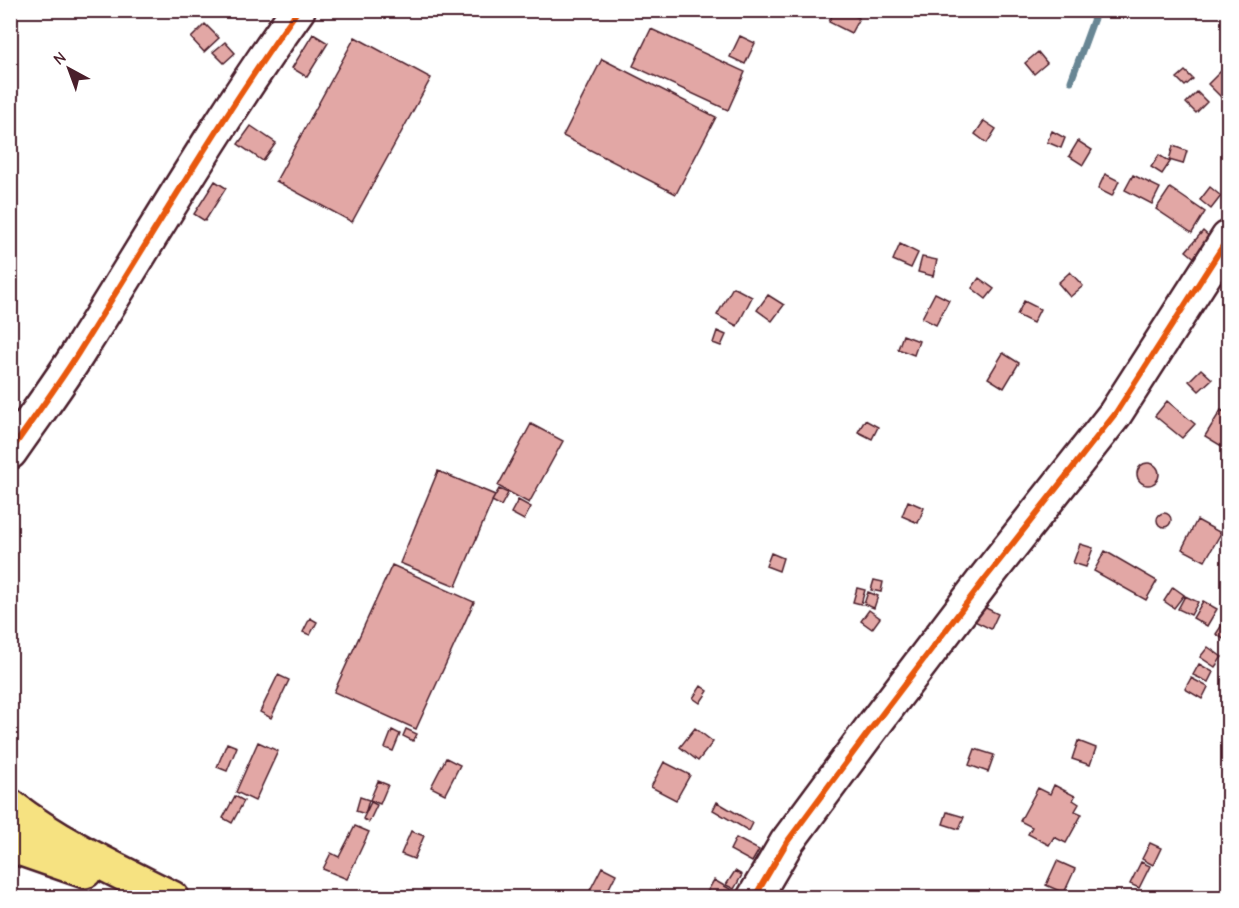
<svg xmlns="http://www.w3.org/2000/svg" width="1239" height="908" font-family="'Comic Neue',sans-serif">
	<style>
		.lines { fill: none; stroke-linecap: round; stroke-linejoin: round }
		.stream { stroke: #688694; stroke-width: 7 }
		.building { fill: #e2a7a5; stroke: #4a1f2b; stroke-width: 1.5 }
		.minor-casing { stroke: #4a1f2b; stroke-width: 38 }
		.major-casing { stroke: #4a1f2b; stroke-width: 38 }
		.minor { stroke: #fff; stroke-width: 33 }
		.major { stroke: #f6e281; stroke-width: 33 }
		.cycleway-casing { stroke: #fff; stroke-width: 10 }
		.cycleway { stroke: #e8590c; stroke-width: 6 }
	</style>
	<rect width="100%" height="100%" fill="#fff"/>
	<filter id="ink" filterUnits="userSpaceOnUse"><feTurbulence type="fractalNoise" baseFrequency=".0167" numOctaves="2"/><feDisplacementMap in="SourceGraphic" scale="12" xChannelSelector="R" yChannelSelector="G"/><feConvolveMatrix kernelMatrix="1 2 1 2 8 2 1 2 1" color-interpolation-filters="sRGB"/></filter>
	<g filter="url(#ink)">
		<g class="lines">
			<!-- stream -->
			<path class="stream" d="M1071 81 1097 10"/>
		</g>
		<!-- building -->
		<path class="building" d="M835 10H843L859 18 851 33 829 22Z
			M205 24 219 38 204 52 191 38Z
			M651 29 745 72 728 110 633 66Z
			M313 34 328 43 307 77 292 68Z
			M740 36 755 43 745 64 730 57Z
			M355 37 431 78 352 222 276 181Z
			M225 42 235 53 224 63 213 52Z
			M1038 52 1047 63 1034 74 1025 63Z
			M602 59 716 117 676 194 563 136Z
			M1228 64V90L1221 97 1208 84Z
			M1185 71 1193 79 1185 86 1177 78Z
			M1197 92 1207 102 1196 113 1186 103Z
			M984 121 996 129 987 143 975 134Z
			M251 126 276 143 263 161 238 144Z
			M1052 131 1065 138 1061 148 1047 142Z
			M1078 141 1092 150 1083 165 1069 156Z
			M1173 146 1187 151 1183 164 1169 160Z
			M1159 155 1170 162 1162 174 1151 167Z
			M1105 174 1119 181 1112 196 1098 189Z
			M1133 175 1160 188 1152 204 1125 190Z
			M215 181 226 188 205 221 194 214Z
			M1210 187 1221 196 1211 209 1200 200Z
			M1170 188 1205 212 1192 233 1156 209Z
			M1203 231 1213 240 1197 260 1186 251Z
			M900 244 918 253 911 268 893 260Z
			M922 257 937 260 933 276 918 272Z
			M1070 272 1083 286 1070 297 1058 283Z
			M979 278 994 289 986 299 972 288Z
			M733 287 752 297 737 326 717 315Z
			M935 293 949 300 936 325 922 318Z
			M768 295 784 305 772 321 757 310Z
			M1024 301 1040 309 1033 323 1017 315Z
			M717 331 726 335 721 346 713 343Z
			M903 335 919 341 914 355 898 349Z
			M1003 353 1019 363 1004 388 988 378Z
			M1201 369 1212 379 1199 391 1189 381Z
			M1167 401 1195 424 1182 438 1155 416Z
			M1221 410 1228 414V450L1205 436Z
			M865 420 878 427 872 439 858 432Z
			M531 424 563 441 529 503 498 486Z
			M1137 474a11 11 0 1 1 22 0a11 11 0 1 1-22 0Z
			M438 471 495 495 456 586 400 563Z
			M499 489 508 493 501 506 492 501Z
			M518 500 531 507 524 520 511 513Z
			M908 501 924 508 918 523 902 516Z
			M1157 520a7 7 0 1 1 14 0a7 7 0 1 1-14 0Z
			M1197 520 1221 533 1205 561 1182 549Z
			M1080 544 1093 548 1086 567 1073 563Z
			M1105 551 1157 581 1146 600 1094 571Z
			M771 553 783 558 779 571 766 566Z
			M392 565 474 602 416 729 334 692Z
			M874 580 883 582 881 592 871 590Z
			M1173 587 1184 595 1174 608 1164 601Z
			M857 588 865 590 861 604 853 602Z
			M868 592 878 596 874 608 864 604Z
			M1185 596 1198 602 1191 615 1178 609Z
			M1203 601 1217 609 1207 626 1193 618Z
			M976 603 998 614 991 629 968 618Z
			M869 610 880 618 872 629 861 621Z
			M310 618 317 622 310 635 303 632Z
			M1226 619 1228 621V642L1216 634Z
			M1208 647 1222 657 1215 667 1200 657Z
			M1199 664 1213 672 1208 682 1193 675Z
			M278 675 289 680 271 718 260 712Z
			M1191 678 1208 687 1202 699 1185 689Z
			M701 686 708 691 700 703 693 698Z
			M695 728 713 742 698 761 680 747Z
			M406 729 417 734 413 741 403 736Z
			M392 730 400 734 393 751 385 748Z
			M1078 741 1096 748 1090 765 1072 759Z
			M258 742 278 751 255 801 236 792Z
			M227 743 237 747 227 771 217 767Z
			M975 749 994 755 988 772 969 765Z
			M446 758 460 765 445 794 431 787Z
			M664 762 690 775 676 800 651 787Z
			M378 781 388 785 380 804 370 800Z
			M1054 785 1075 796 1073 800 1079 804 1075 811 1082 814 1066 843 1054 837 1049 845 1028 834 1032 827 1020 821 1038 788 1050 794Z
			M235 796 244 801 232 823 223 818Z
			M360 797 369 800 365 814 356 811Z
			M371 802 377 805 369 822 363 819Z
			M717 802 753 823 749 831 713 810Z
			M947 812 964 817 959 829 943 824Z
			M355 826 369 832 347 879 323 869 331 853 339 857Z
			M411 831 424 836 414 859 401 854Z
			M736 838 759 850 752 862 730 850Z
			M1150 843 1161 848 1153 865 1142 859Z
			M1057 861 1075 869 1064 893 1046 885Z
			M1141 862 1150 866 1139 888 1130 884Z
			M602 867 616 874 604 898H586Z
			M735 871 742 875 734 889 726 885Z
			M714 880 735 892 732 898 704 897Z"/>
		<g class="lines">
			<!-- minor casing -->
			<g class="minor-casing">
				<path id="minor" d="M10 452C34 417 60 383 82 347 153 234 220 119 298 10
					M754 898 787 842 870 730 984 580 1115 414 1228 238"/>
			</g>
			<!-- major casing -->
			<g class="major-casing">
				<path id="major" d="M10 806C59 844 116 870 172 898
					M10 845 85 871"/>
			</g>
			<!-- minor -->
			<use href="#minor" class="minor"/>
			<!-- major -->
			<use href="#major" class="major"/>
			<!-- cycleway casing -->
			<g class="cycleway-casing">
				<path id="cycleway" d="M10 452C34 417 60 383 82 347 153 234 220 119 298 10
					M754 898 787 842 870 730 984 580 1115 414 1228 238"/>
			</g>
			<!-- cycleway -->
			<use href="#cycleway" class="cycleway"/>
		</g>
	</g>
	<!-- margin -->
	<rect width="1239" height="908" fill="none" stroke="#fff" stroke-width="36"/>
	<rect x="18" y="18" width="1203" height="872" fill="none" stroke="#4a1f2b" stroke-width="2" filter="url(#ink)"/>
	<!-- north arrow -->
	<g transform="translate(69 69) rotate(319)" stroke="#ffffff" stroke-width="4.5" paint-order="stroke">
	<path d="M0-4.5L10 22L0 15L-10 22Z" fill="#4a1f2b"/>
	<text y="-9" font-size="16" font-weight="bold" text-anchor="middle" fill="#4a1f2b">N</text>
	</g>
</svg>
